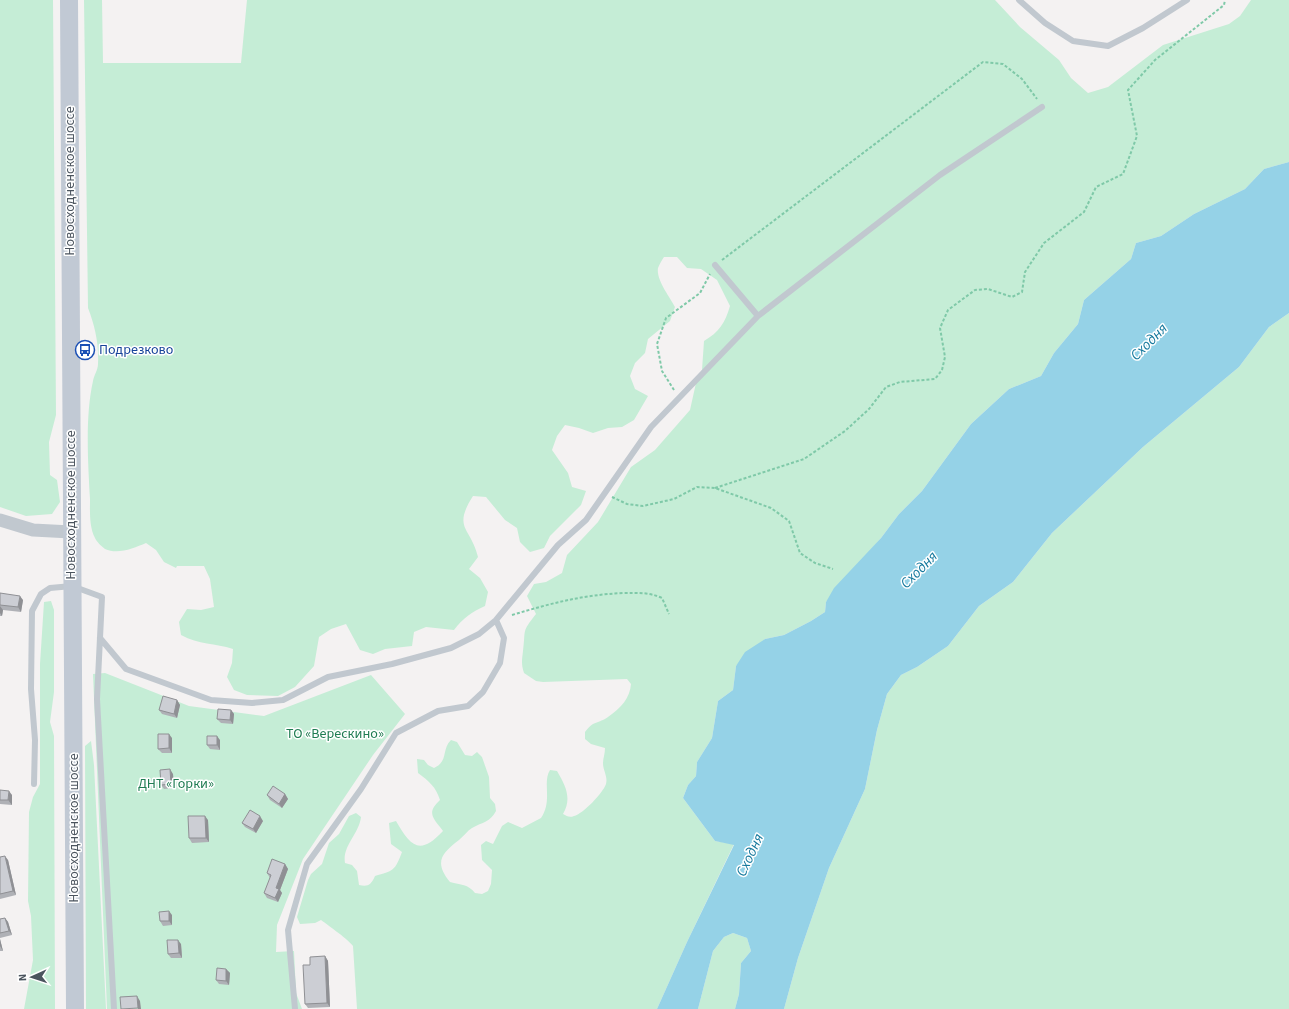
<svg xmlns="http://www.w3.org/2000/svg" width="1289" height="1009" font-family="'Source Sans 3',sans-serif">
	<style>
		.green { fill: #c5edd6 }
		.water { fill: #95d2e7 }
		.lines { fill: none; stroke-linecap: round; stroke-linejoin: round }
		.path { stroke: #7fc9a8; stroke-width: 2; stroke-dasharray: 3 2; stroke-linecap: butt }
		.lane { stroke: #c1c8cf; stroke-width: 6 }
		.street { stroke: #c1c8cf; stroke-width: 13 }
		.secondary { stroke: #c1c9d4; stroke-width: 18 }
		.wall { fill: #afb1b6 }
		.shaded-wall { fill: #8f9094 }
		.building { fill: #ccced4; stroke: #8f9094 }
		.labels { text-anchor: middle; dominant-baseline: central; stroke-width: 3; stroke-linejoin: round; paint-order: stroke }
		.street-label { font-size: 14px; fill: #4b545e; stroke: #fff }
		.transit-label { font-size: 14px; fill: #164399; stroke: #fff; text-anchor: start }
		.park-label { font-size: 14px; fill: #1f7c52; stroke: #fff }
		.water-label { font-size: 15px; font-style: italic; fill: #177a9e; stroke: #fff }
	</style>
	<rect width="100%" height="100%" fill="#f4f2f2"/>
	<!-- green -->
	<path class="green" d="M0 0H53L56 415 49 442 50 475 57 480 60 502 52 514 26 516 0 507Z
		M84 0H102L103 63H241L247 0H995L1020 27 1059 60 1071 78 1088 93 1108 87 1163 45 1229 24 1240 16 1251 0H1289V162L1264 169 1245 189 1194 214 1161 236 1136 243 1131 259 1084 300 1078 324 1054 353 1041 376 1009 389 971 424 922 491 899 514 881 538 826 602 825 612 811 621 784 635 765 639 736 666 733 690 718 701 712 738 697 762 696 776 688 785 683 798 715 841 734 844 687 942 657 1009H357L353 946C349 940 329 926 321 920L315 923 300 924 297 917 308 880 311 874 322 864 329 843 339 834 349 816 356 813 361 817C359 834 342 846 345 863L352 865 357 871 359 885C368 887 371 885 375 876 393 871 395 871 402 852L391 844 389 823 396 821C410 845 419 857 443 831 433 818 426 813 440 800 436 787 429 781 418 773L417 759 424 760 428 765 434 768C449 761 441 750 451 740L457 742 465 755 472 756 477 752 482 757 489 777 490 798 495 804 496 811C490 822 483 822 472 828 467 831 464 836 459 840 441 854 434 862 450 882 461 885 468 884 475 893L482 894 488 891 491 884 492 870 482 860 481 845 486 841 493 844 502 826 508 822 522 828 541 818C553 800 542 783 550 770L557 771C566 786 572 799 563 814 567 816 569 818 574 816 583 814 603 793 606 784 608 776 603 771 603 763 603 758 605 754 605 748L591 744 585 739V732C594 720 598 724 608 717 621 708 630 698 631 684L627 679 543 682 536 681 524 673C521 664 522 660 523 651 526 629 521 633 536 614L527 596 534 584 546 582 562 573 567 555 598 522 631 467 655 450 690 410 696 383 702 370 704 341C719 332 725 323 730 306L717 280 701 269 687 268 677 257H664C662 260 659 265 658 268 656 280 670 297 675 307L670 321 648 339 645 353 635 363 630 376 635 389 648 396 634 420 622 427 608 428 593 433 579 428 565 425 557 436 552 450 568 473 572 487 586 491 581 505 550 536 544 548 530 552 520 542 517 528 505 520 486 497 473 496C452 529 471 527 478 557L469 569 480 578 488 592 485 606C472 612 463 618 454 630L426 627 414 632 412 646 385 649 373 654 360 650 346 624 331 629 319 637 314 666 295 687 278 696 247 695 234 690 227 677 232 663 233 649C215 643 199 645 181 635L179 622 187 609 201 610 214 607 210 579 204 566H177L176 568 164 562 156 550 146 543C134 548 118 555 105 549 102 547 96 541 95 538 89 526 90 512 90 499 88 463 85 416 93 381 94 375 98 370 98 364 99 344 95 326 88 308Z
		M1289 313V1009H784L798 958 829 868 865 789 877 730 887 694 901 675 917 667 948 646 979 606 1013 582 1052 533 1143 447 1239 367 1269 327Z
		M51 601 54 610V692L50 722 54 736 55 1009H24L33 960 31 916 28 901 29 812 33 797 40 784V664L44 602Z
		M105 673 189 706 264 716 371 675 405 714 373 755 303 859 277 925 276 952 294 951 296 993 302 1009H107L93 674Z
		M91 741 94 765 106 1009H86L85 746Z
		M733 933 747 938 751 951 741 963 739 994 735 1009H698L713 951 724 937Z"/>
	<!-- water -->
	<path class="water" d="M1289 162V313L1269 327 1239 367 1143 447 1052 533 1013 582 979 606 948 646 917 667 901 675 887 694 877 730 865 789 829 868 798 958 784 1009H735L739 994 741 963 751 951 747 938 733 933 724 937 713 951 698 1009H657L687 942 734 845 715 841 683 798 688 785 696 776 697 762 712 738 718 701 733 690 736 666 745 652 765 639 784 635 811 621 825 612 826 602 834 588 881 538 899 514 922 491 971 424 1009 389 1041 376 1054 353 1078 324 1084 300 1131 259 1136 243 1161 236 1194 214 1245 189 1264 169Z"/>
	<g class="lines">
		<!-- path -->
		<path class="path" d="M722 260 983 62 1003 64 1022 79 1037 99
			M674 390 662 371 657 344 666 318 700 293 710 274
			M715 488 804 459 845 431 869 409 886 387 900 382 935 379 942 370 945 357 940 328 948 310 975 290 988 289 1012 297 1022 292 1025 272 1044 243 1084 212 1096 187 1123 174 1137 136 1128 90 1155 60 1224 5 1225 0
			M612 497 627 504 643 506 674 499 697 487 715 488 771 508 789 521 800 553 815 563 833 569
			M512 615C552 603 582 595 623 593 638 593 649 592 662 598L669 614"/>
		<!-- lane -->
		<path class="lane" d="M1019 0 1045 23 1073 41 1108 46 1143 28 1187 0
			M715 265 758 316
			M100 638 126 669 211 700 252 703 283 700 328 677 392 664 451 648 479 634 496 620 558 545 586 520 651 427 758 316 940 175 1042 107
			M34 784 35 740 31 689 32 611 41 594 50 588 72 586 102 597 97 699 114 1009
			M295 1009 288 930 307 864 361 789 396 733 438 711 468 706 483 692 500 663 504 638 496 620"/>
		<!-- street -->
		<path class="street" d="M0 520 33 530 71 532"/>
		<!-- secondary -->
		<path class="secondary" d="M69 0 75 1009"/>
	</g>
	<!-- wall -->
	<path class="wall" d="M0 593 23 600 21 612 3 610 2 616H0Z
		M177 700 180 705 177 718 162 714 159 710Z
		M231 710 234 714 233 724 221 723 217 719Z
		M172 738V753H162L158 749Z
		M220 740V750L210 749 207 745Z
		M173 774 174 788 164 789 161 785Z
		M0 790 12 795V805L0 804Z
		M285 794 288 799 282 808 270 800 267 795Z
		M208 820 209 842 192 843 189 838Z
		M263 821 256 833 245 827 242 823Z
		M0 857 8 860 16 895 0 899Z
		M285 864 288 869 280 890 282 893 278 902 267 898 264 893 270 878 267 873Z
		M172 915V925L163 926 160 921Z
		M5 918 8 922 12 935 0 938V919Z
		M0 939 3 951H0Z
		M181 944 182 958H171L168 954Z
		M325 956 328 961 330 1007 308 1008 305 1004 310 965Z
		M226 969 230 973 229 985 219 984 216 980Z"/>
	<!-- shaded-wall -->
	<path class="shaded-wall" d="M20 596 23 600 21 612 18 607Z
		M0 606 3 610 2 616 0 613Z
		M177 700 180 705 177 718 174 714Z
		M231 710 234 714 233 724 230 720Z
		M169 734 172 738V753L169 748Z
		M217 736 220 740V750L217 745Z
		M170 769 173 774 174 788 171 784Z
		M9 791 12 795V805L8 800Z
		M285 794 288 799 282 808 279 804Z
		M205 816 208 820 209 842 206 838Z
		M260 816 263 821 256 833 253 829Z
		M5 856 8 860 16 895 13 891Z
		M285 864 288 869 280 890 282 893 278 902 275 898 276 888Z
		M169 911 172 915V925L169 921Z
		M5 918 8 922 12 935 9 931Z
		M0 939 3 951 0 946Z
		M178 940 181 944 182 958 179 953Z
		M325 956 328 961 330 1007 327 1003Z
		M226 969 230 973 229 985 226 981Z
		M137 996 140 1001 141 1009H138V1008Z"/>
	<!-- building -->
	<path class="building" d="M0 593 20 596 18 607 0 605Z
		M163 696 177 700 174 714 159 710Z
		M218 709 231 710 230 720 217 719Z
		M158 734H169V748L158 749Z
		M207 736H217V745H207Z
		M170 769 171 784 161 785 160 770Z
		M273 786 285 794 279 804 267 795Z
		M0 790 9 791 8 800H0Z
		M250 810 260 816 253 829 242 823Z
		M188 816H205L206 838H189Z
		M5 856 13 891 0 894V857Z
		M272 859 285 864 276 888 279 889 275 898 264 893 271 875 267 873Z
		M169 911V921H160L159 912Z
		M5 918 9 931 0 933V919Z
		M167 940H178L179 953 168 954Z
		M325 956 327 1003 305 1004 303 965H310V957Z
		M217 968 226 969V981L216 980Z
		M137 996 138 1008 121 1009 120 997Z"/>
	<!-- icons -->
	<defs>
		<g id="bus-ring" transform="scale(1)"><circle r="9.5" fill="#fff" stroke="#1a4fb4" stroke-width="1.5"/><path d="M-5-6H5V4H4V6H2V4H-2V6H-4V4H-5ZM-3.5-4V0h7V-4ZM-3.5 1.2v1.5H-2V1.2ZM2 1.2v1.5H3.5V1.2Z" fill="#1a4fb4"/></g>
	</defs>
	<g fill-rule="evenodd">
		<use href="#bus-ring" x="85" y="350"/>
	</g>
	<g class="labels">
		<!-- street labels -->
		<g class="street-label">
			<text transform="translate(70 181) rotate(-90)">Новосходненское шоссе</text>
			<text transform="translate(71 505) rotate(-90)">Новосходненское шоссе</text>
			<text transform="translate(74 828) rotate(-90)">Новосходненское шоссе</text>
		</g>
		<!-- transit labels -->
		<g class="transit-label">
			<text x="99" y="350">Подрезково</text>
		</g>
		<!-- park labels -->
		<g class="park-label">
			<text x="335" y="734">ТО «Верескино»</text>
			<text x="176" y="784">ДНТ «Горки»</text>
		</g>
		<!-- water labels -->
		<g class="water-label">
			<text transform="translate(1149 342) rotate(-45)">Сходня</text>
			<text transform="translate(919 570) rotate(-45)">Сходня</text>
			<text transform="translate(750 855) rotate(-65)">Сходня</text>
		</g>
	</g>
	<!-- north arrow -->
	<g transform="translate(32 977) rotate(267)" stroke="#ffffff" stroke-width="3" paint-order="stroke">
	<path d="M0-3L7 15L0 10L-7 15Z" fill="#4b545e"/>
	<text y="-6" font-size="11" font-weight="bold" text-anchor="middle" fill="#4b545e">N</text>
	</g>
</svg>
